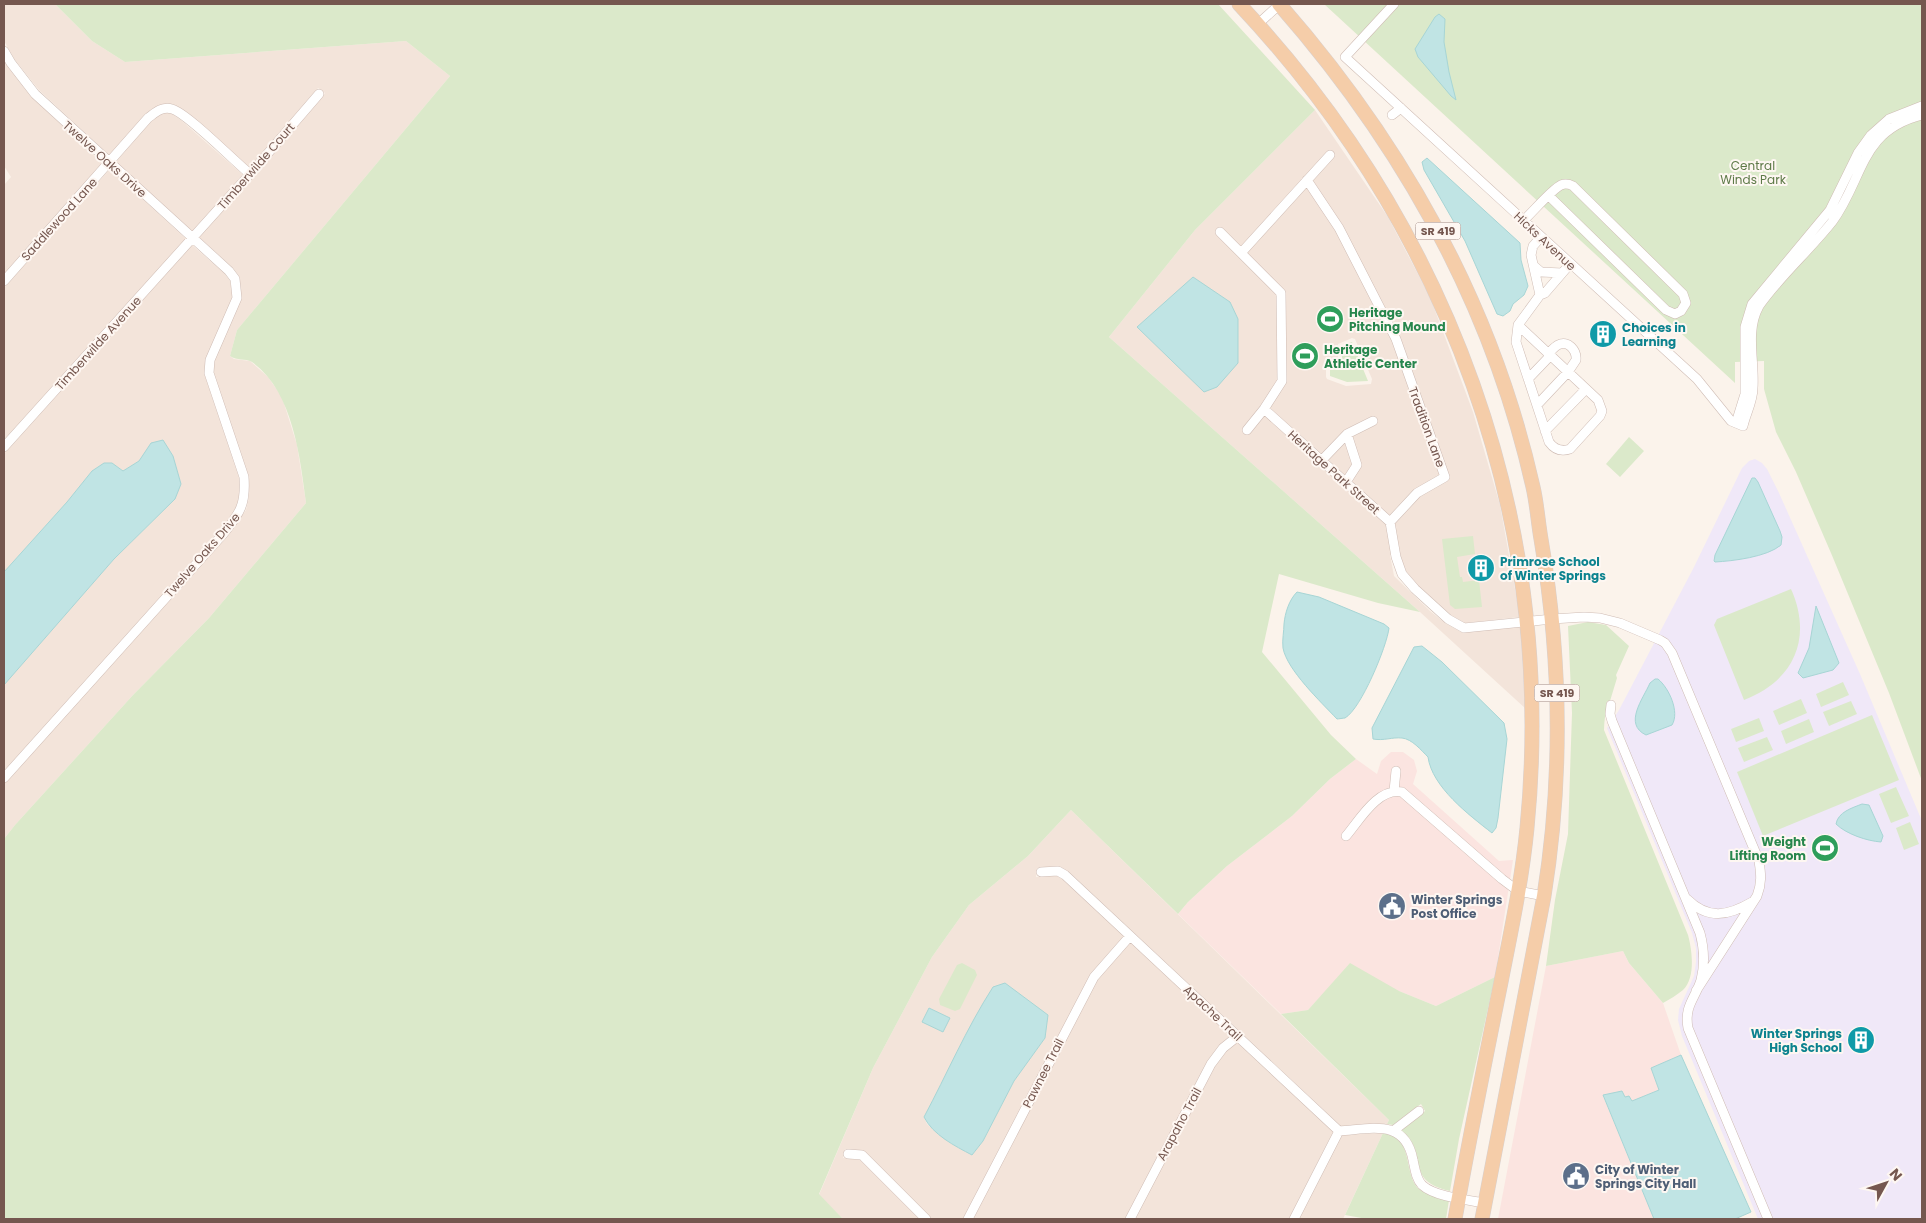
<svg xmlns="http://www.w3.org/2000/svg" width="1926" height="1223" font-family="Poppins,sans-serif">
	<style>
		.residential { fill: #f3e4da; fill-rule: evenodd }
		.commercial { fill: #fbe4e0 }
		.education { fill: #f0e8f8 }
		.green { fill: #dbe9ca }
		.water { fill: #c0e4e4; stroke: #a7d5d5 }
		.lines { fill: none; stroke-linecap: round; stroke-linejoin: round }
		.minor-casing { stroke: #cfbcb4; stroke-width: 10 }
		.primary-casing { stroke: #d8d0ce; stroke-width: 15 }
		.minor { stroke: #fff; stroke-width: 9 }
		.primary { stroke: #f5cda9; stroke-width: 14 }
		.labels { text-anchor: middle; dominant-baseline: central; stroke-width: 4; stroke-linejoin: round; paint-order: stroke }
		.shield { fill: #fef7f2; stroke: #9e8780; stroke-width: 1 }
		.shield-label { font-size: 11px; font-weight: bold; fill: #75574f }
		.street-label { font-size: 12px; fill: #75574f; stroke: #fef7f2 }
		.park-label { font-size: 12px; fill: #5e7a48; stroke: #fef7f2 }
		.leisure-label { font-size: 12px; font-weight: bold; fill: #27864d; stroke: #fef7f2; text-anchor: start }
		.culture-label { font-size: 12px; font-weight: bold; fill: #0d838f; stroke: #fef7f2; text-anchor: start }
		.service-label { font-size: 12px; font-weight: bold; fill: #4e5e75; stroke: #fef7f2; text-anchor: start }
	</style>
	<rect width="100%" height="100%" fill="#fbf3eb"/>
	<!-- residential -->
	<path class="residential" d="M4 4H55L92 41 125 62 406 41 450 76 237 330 230 356 234 359 250 361 268 377 282 397 297 445 306 503 209 618 133 695 15 825 4 839V784L227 536 246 510 249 497 248 475 213 372 214 361 241 300V290L239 276 233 268 199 237 256 174 325 93 318 88 250 168 189 114 173 104 159 105 145 114 110 156 39 90 15 60 4 41Z
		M4 60 32 97 103 164 4 275V185L11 177 4 166Z
		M1315 110 1388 217 1430 297 1473 412 1500 505 1520 617 1465 623 1451 615 1418 586 1406 571 1398 551 1390 555 1394 576 1430 611 1445 623 1461 632 1521 626 1527 710 1420 612 1109 337 1195 230ZM1352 338 1355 339 1372 379 1371 384 1346 386 1327 379 1326 377V365L1338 362V344Z
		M162 113H171L182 121 243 175 192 232 116 162 151 121Z
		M110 169 186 239 4 441V288Z
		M192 245 225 274 230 281 232 292V298L206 359 204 373 239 478 240 497 238 507 220 531 4 771V685L114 559 175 499 151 443 139 461 123 471 112 463 92 471 67 502 4 572V454Z
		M1071 810 1389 1120 1387 1124 1341 1126 1069 872 1058 866 1037 868 1036 877 1056 875 1062 879 1124 936 1090 975 963 1219H932L865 1152 845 1149 843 1158 860 1160 919 1219H843L819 1195 873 1068 932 957 969 905 1028 856ZM1045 1038 1014 1081 983 1141 972 1155 950 1143 927 1124 924 1117 933 1100Z
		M1130 942 1231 1036 1220 1045 1207 1062 1125 1219H973L1098 979Z
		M1237 1042 1333 1132 1289 1219H1135L1215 1066 1226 1051Z
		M1383 1133 1343 1219H1299L1342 1135Z"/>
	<!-- commercial -->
	<path class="commercial" d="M1391 752H1403L1414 760 1417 771 1413 784 1499 861 1513 860 1495 977 1436 1006 1399 991 1321 996 1308 1010 1281 1014 1178 914 1188 902 1227 866 1292 816 1330 779 1356 759 1377 774 1381 761Z
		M1623 951 1629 963 1663 1003 1681 1055 1651 1068 1659 1090 1632 1101 1625 1098 1603 1096 1654 1219H1498L1546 966Z"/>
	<!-- education -->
	<path class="education" d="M1755 459 1762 463 1767 469 1779 493 1860 674 1922 821V1219H1758L1682 1036 1678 1020 1679 1009 1694 976 1696 962V948L1692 933 1607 728 1619 710 1694 567 1742 468 1749 461Z"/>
	<!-- green -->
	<path class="green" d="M55 4H1218L1315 110 1195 230 1109 337 1420 612 1378 603 1279 574 1262 652 1331 735 1356 759 1330 779 1292 816 1227 866 1188 902 1178 914 1071 810 1028 856 969 905 932 957 873 1068 819 1194 843 1219H4V839L15 825 133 695 209 618 306 503C300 457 293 391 252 362 245 358 237 361 230 356L237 330 450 76 406 41 125 62 92 41Z
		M1324 4H1922V781L1889 693 1831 553 1796 472 1776 432 1764 389V361L1735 362V383Z
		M1352 342 1368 381 1347 382 1330 376V367L1342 365V346Z
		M1629 437 1644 451 1620 477 1606 464Z
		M1473 536 1475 554 1457 557 1460 577H1462L1463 582 1479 580 1482 607 1455 609 1450 605 1442 539Z
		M1791 589C1813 638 1794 681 1744 700L1714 625 1717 619Z
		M1588 622 1606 625 1629 646 1616 675 1617 678 1610 701H1607C1606 711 1604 721 1604 730L1688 935C1692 949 1696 978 1683 990 1677 995 1670 999 1663 1003L1629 963 1623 951 1546 966 1555 900 1568 834 1572 713 1568 626Z
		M1843 682 1849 695 1821 707 1816 694Z
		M1801 699 1807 713 1779 725 1773 711Z
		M1851 701 1857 714 1829 726 1823 712Z
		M1872 715 1899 780 1763 836 1737 772Z
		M1759 718 1764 731 1736 742 1731 729Z
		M1809 719 1814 732 1786 744 1781 731Z
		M1767 737 1773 750 1744 762 1738 748Z
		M1896 787 1909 816 1891 823 1879 794Z
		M1910 822 1919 844 1904 850 1896 828Z
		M962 963 975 970 977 975 960 1009 955 1011 940 1005 939 999 957 965Z
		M1350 963 1399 991 1436 1006 1495 977 1459 1139 1450 1191C1402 1180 1431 1154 1401 1130L1425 1111 1421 1104 1393 1125 1387 1124 1389 1120 1281 1014 1308 1010Z
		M1383 1133C1414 1133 1403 1175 1419 1189 1427 1195 1439 1197 1449 1200L1446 1219H1367L1345 1215Z"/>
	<!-- water -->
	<path class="water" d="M1439 14 1445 19 1444 42 1449 72 1456 100 1451 96 1418 57 1415 49 1435 17Z
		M1427 158 1520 243 1521 260 1528 286 1524 295 1513 304 1510 311 1503 316 1497 314 1465 241 1424 170 1422 162Z
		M1193 277 1230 302 1238 319V363L1217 387 1204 392 1137 327Z
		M163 440 173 456 181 484 175 499 114 559 4 685V572L67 502 92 471 104 463H112L123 471 139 461 151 443Z
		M1752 478H1755L1758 482 1780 531 1782 537 1781 545C1767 557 1733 561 1715 562L1714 561 1715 555Z
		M1297 592 1319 597 1384 624 1389 628C1387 646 1361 709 1345 718 1344 718 1338 719 1337 719 1321 702 1287 670 1283 648 1282 640 1284 631 1284 624 1285 613 1289 600 1297 592Z
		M1816 606 1839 663 1833 670 1803 678 1798 673 1809 648Z
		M1422 646 1442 662 1504 723 1507 739 1498 818 1496 828 1492 833C1469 815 1432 787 1428 757 1421 750 1412 739 1402 738 1392 737 1384 741 1373 739L1372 728 1414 647Z
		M1655 679H1658C1669 688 1680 712 1672 725L1646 735C1623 724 1643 699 1650 683Z
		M1862 804 1869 805 1883 836 1881 842C1867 841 1846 834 1836 824 1838 812 1852 808 1862 804Z
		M1005 983 1048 1015 1045 1038 1014 1081 983 1141 972 1155C955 1146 933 1135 924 1117 947 1074 966 1029 993 987Z
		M929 1008 950 1018 943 1032 922 1022Z
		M1681 1055 1751 1212 1735 1219H1654L1603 1095 1622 1091 1625 1097 1629 1096 1632 1101 1659 1090 1651 1068Z"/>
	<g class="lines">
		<!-- minor casing -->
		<g class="minor-casing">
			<path id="minor" d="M1394 4 1345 57 1697 379 1731 421 1743 426C1746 413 1753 401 1753 388 1755 361 1745 331 1759 306 1780 276 1809 251 1832 222 1864 179 1859 131 1922 115
				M1258 24 1280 4
				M4 51 11 63 35 94 229 271 235 279 237 298 210 360 209 373 244 477C246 504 240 513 224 533L4 778
				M1392 115 1401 108
				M1307 180 1339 228 1396 339 1445 477 1417 493 1390 522
				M1523 221C1533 212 1551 190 1561 185 1566 183 1569 184 1573 186L1683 294 1686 303 1681 311 1675 314 1666 310 1549 196
				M1220 232 1281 293 1282 381 1264 409 1247 430
				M1241 253 1330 155
				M1534 266 1541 272 1562 273
				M4 281 148 118C155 113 162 106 172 109 187 113 235 162 250 174
				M1540 295 1531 255 1533 246 1541 237
				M1518 325 1598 400 1602 411 1600 416 1570 449C1561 452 1554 449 1549 442L1516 342 1518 325 1540 295 1545 293 1570 264
				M1528 379 1550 356
				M1537 405 1568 372 1576 360C1577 351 1568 339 1558 345 1554 347 1551 351 1548 354
				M1264 409 1390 522 1396 557 1402 574 1415 589 1448 619 1464 628 1552 619 1584 617 1600 618 1620 623 1660 640 1665 643 1672 653 1759 861C1761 874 1762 883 1757 896L1696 991
				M1736 423 1745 394V327L1752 304 1830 210 1858 153 1871 135 1889 119 1922 106
				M1545 431 1586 389
				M4 447 250 174 319 94
				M1322 460 1347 434 1373 421
				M1346 482 1357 465 1347 434
				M1611 705 1610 714 1612 721 1700 933C1704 948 1705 964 1701 980 1695 999 1684 1006 1688 1028L1768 1219
				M1394 791 1396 771
				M1346 836C1359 821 1378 787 1402 792L1502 879 1518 891 1544 896
				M1041 872 1058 871 1065 875 1339 1131C1371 1129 1405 1118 1413 1160 1415 1169 1416 1179 1422 1185 1435 1197 1468 1200 1485 1203
				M1687 899C1708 920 1728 916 1752 902
				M1393 1131 1419 1111
				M848 1154 862 1155 926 1219
				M968 1219 1094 977 1130 936
				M1130 1219 1211 1064 1223 1048 1238 1036
				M1294 1219 1339 1131"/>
		</g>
		<!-- primary casing -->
		<g class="primary-casing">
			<path id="primary" d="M1239 4C1449 228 1557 520 1527 828 1522 880 1511 931 1501 982 1485 1061 1469 1140 1455 1219
				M1279 4C1402 144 1492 304 1533 487 1537 504 1538 522 1541 539 1561 657 1563 777 1544 896L1482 1219"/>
		</g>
		<!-- minor -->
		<use href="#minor" class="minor"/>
		<!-- primary -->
		<use href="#primary" class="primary"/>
	</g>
	<!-- icons -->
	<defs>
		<g id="stadium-disc" transform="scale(1.4375)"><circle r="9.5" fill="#2e9e5b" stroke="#fef7f2"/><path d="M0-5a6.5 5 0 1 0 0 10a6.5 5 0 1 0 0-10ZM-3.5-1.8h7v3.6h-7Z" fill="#fff"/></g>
		<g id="building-disc" transform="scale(1.4375)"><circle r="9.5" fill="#0f9aa8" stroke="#fef7f2"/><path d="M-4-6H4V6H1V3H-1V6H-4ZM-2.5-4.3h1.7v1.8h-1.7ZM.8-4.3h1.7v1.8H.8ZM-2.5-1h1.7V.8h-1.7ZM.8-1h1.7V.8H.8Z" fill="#fff"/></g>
		<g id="civic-disc" transform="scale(1.4375)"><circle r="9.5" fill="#5c6f8a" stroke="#fef7f2"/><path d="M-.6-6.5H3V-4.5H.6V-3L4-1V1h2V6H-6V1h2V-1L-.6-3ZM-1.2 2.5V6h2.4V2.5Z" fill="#fff"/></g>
	</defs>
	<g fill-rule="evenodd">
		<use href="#stadium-disc" x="1330" y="319"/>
		<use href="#building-disc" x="1603" y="334"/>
		<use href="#stadium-disc" x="1305" y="356"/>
		<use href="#building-disc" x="1481" y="568"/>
		<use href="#stadium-disc" x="1825" y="848"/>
		<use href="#civic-disc" x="1392" y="906"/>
		<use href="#building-disc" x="1861" y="1040"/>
		<use href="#civic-disc" x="1576" y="1176"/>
	</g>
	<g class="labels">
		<!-- shield labels -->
		<g class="shield">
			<rect x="1415.5" y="222.5" width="45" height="17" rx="4"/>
			<rect x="1534.5" y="684.5" width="45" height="17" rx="4"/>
		</g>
		<g class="shield-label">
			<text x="1438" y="231">SR 419</text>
			<text x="1557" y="693">SR 419</text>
		</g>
		<!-- street labels -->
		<g class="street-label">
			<text transform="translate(105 159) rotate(42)">Twelve Oaks Drive</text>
			<text transform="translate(256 166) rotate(-49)">Timberwilde Court</text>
			<text transform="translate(59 219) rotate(-48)">Saddlewood Lane</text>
			<text transform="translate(1545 241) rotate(43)">Hicks Avenue</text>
			<text transform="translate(98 343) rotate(-48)">Timberwilde Avenue</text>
			<text transform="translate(1427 427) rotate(70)">Tradition Lane</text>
			<text transform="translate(1334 472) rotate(42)">Heritage Park Street</text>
			<text transform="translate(202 555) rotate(-49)">Twelve Oaks Drive</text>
			<text transform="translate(1213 1013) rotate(43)">Apache Trail</text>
			<text transform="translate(1043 1073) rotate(-63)">Pawnee Trail</text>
			<text transform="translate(1179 1124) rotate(-62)">Arapaho Trail</text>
		</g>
		<!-- park labels -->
		<g class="park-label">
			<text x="1753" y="165">Central<tspan x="1753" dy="14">Winds Park</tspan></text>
		</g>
		<!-- leisure labels -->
		<g class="leisure-label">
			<text x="1349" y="312">Heritage<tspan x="1349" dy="14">Pitching Mound</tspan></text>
			<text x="1324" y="349">Heritage<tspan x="1324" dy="14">Athletic Center</tspan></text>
			<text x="1806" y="841" text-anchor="end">Weight<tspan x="1806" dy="14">Lifting Room</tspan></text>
		</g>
		<!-- culture labels -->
		<g class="culture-label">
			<text x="1622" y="327">Choices in<tspan x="1622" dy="14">Learning</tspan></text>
			<text x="1500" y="561">Primrose School<tspan x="1500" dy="14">of Winter Springs</tspan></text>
			<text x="1842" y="1033" text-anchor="end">Winter Springs<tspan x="1842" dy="14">High School</tspan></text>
		</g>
		<!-- service labels -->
		<g class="service-label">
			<text x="1411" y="899">Winter Springs<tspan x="1411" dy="14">Post Office</tspan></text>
			<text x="1595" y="1169">City of Winter<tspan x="1595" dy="14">Springs City Hall</tspan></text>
		</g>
	</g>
	<!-- border -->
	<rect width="1926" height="1223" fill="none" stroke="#75574f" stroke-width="10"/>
	<!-- north arrow -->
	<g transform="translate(1886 1183) rotate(50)" stroke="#fef7f2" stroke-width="4" paint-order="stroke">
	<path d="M0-4L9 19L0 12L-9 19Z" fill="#75574f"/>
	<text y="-8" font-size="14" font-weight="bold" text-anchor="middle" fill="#75574f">N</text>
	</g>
</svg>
